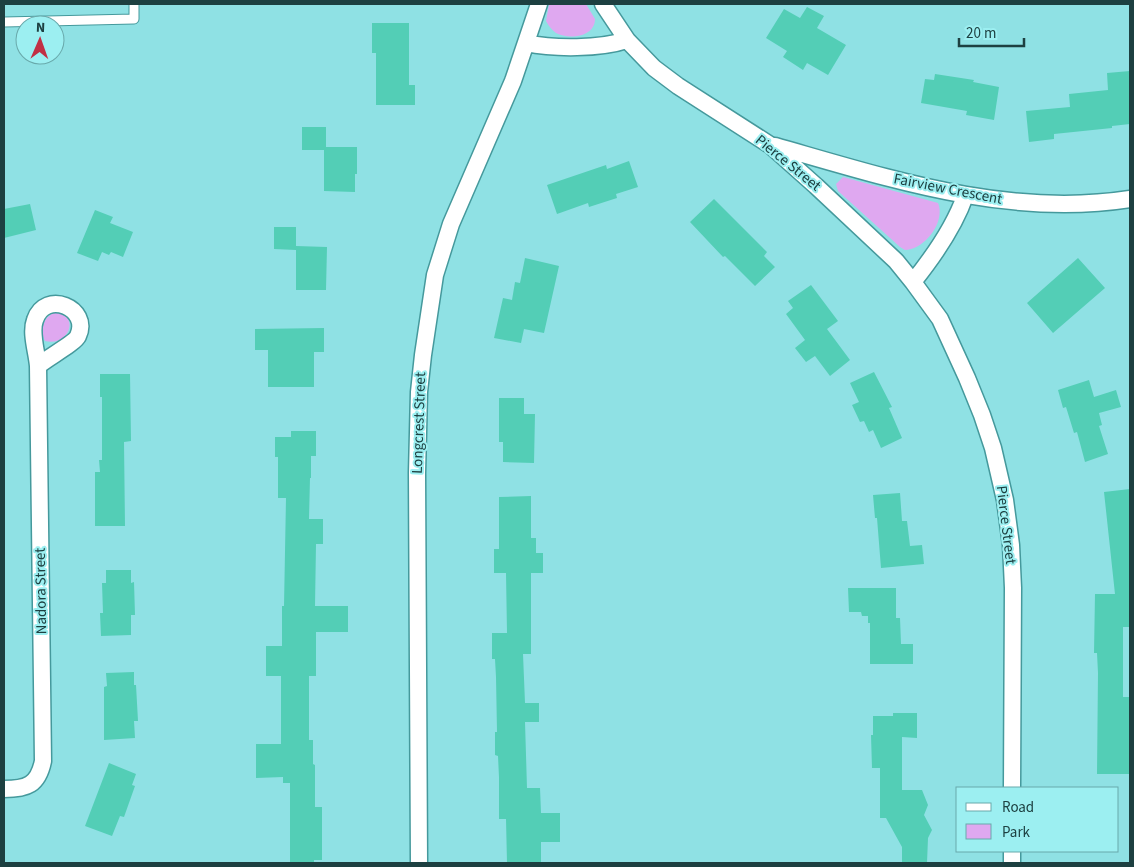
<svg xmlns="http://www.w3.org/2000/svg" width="1134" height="867" font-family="'Source Sans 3',sans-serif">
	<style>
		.green { fill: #dfa8f0 }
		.building { fill: #53ceb6 }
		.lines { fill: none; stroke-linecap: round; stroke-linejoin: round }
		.lane-casing { stroke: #45999c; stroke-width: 11 }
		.street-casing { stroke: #45999c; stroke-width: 19 }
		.lane { stroke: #fff; stroke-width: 9 }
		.street { stroke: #fff; stroke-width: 16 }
		.labels { text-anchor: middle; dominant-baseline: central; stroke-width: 4; stroke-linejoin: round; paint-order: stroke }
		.street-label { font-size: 15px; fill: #1d4041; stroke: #9ceff1 }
	</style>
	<rect width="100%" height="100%" fill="#8fe1e4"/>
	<!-- green -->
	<path class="green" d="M549 4H586L595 19C595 37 569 40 556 33 552 30 548 25 546 21Z
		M843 177 938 203C946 222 924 250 905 250L900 247 838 191 836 184Z
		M54 313C80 312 71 347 45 341 40 331 43 317 54 313Z"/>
	<!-- building -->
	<path class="building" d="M807 7 824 16 817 28 846 45 828 75 807 63 803 70 783 57 787 51 766 38 784 9 800 18Z
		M372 23H409V85H415V105H376V53H372Z
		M1130 71V124L1112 126V128L1054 134V139L1029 142 1026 111 1070 107 1069 94 1108 90 1107 73Z
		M935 74 974 80 973 82 999 87 994 120 966 115 967 111 921 103 925 79 934 80Z
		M302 127H326V147H357V174H355V192L324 191V150H302Z
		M629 161 638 187 616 194 617 198 589 207 588 203 557 214 547 185 606 165 607 169Z
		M714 199 767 252 764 256 775 267 755 286 725 256 723 257 690 222Z
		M30 204 36 230 4 238V209Z
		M95 210 113 217 110 223 133 232 123 257 111 252 109 255 102 252 98 261 77 253Z
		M274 227H296V250L274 249Z
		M296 246 327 247 326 290H296Z
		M525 258 559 266 544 333 524 329 521 343 494 338 503 298 512 300 515 282 520 283Z
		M1078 258 1105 288 1053 333 1027 303Z
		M811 285 838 321 827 329 850 360 830 376 815 356 806 362 795 348 805 340 786 314 793 308 788 301Z
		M324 328V352H314V387H268V350H255V329Z
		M874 372 892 407 889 408 902 438 881 448 873 430 869 432 864 421 860 422 852 405 859 402 850 383Z
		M100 374H130L131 441 124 442 125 526H95V472H100L99 460H102V397H100Z
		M1089 380 1094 397 1116 390 1121 407 1099 413 1102 425 1099 426 1108 454 1085 462 1077 432 1074 433 1066 407 1063 408 1058 390Z
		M499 398H524V414H535L534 463 503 462V442H499Z
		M291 431H316V456H311V478H310L309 519H323V544H316L315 606H348V632H316V676H309V740H313V764L315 765V807H322V860H314V863H290V783H283V777L256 778V744H281V676H266V646H282V606H284L286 498H278V457H275V437H291Z
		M1130 489V627H1123V697H1130V774H1097L1098 673 1097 653H1094L1095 594H1115L1104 492Z
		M900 493 902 521H907L910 546 922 545 924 564 881 568 877 518H875L873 495Z
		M531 496V538H536V553H543V573H531V654H523L525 703H539V722H525L527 788H540L541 813H560V842H541V863H507L506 819H499V777L498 756 495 755V732H497L496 677 495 659H492V633H507L506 573H494V549H499V497Z
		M106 570H131V583L134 582 135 615H131V635L101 636 100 613H103L102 583H106Z
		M848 588H896V618H900L901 644H913V664H870V623H868V616H862L861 612H849Z
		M134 672V685H136L138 721H134L135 738 104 740V687L107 686 106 673Z
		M893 713H917V738L902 737V790H922L928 805 924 815 932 830 928 838 927 863H902V847L886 818H880V768H872L871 735H873V716H893Z
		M109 763 136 774 132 785 135 786 124 817 120 816 112 836 85 826Z"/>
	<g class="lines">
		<!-- lane casing -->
		<g class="lane-casing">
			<path id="lane" d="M4 22 134 19V4"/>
		</g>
		<!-- street casing -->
		<g class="street-casing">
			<path id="street" d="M603 4 627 40 654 68 678 86 770 145 816 186 896 261 913 282 940 319 967 378 982 415 993 448 1005 500 1011 545 1013 588 1012 788
				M526 43C554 49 600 49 627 40
				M775 146C891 179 1008 218 1130 199
				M913 282C933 257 955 225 965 196
				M4 789C27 789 38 785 43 761L38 366C37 352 30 333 35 320 45 289 91 308 78 336 75 343 47 358 38 366
				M1012 851V863
				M419 863 417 473 419 392 423 355 435 275 451 224 513 81 539 4"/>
		</g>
		<!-- lane -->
		<use href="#lane" class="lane"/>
		<!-- street -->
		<use href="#street" class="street"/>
	</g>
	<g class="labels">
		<!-- street labels -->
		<g class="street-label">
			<text transform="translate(788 163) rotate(39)">Pierce Street</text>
			<text transform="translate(948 189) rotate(11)">Fairview Crescent</text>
			<text transform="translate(419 423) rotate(-88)">Longcrest Street</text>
			<text transform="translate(1006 525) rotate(83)">Pierce Street</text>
			<text transform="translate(41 591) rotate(-91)">Nadora Street</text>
		</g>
	</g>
	<!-- border -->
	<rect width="1134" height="867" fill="none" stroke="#1d4041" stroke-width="10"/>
	<!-- legend -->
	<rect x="956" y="787" width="162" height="65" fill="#9ceff1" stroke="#69a9ab"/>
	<rect x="966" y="803" width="25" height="8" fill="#ffffff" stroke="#69a9ab"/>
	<text x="1002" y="812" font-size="15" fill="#1d4041">Road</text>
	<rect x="966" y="824" width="25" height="15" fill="#dfa8f0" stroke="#69a9ab"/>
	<text x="1002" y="837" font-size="15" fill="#1d4041">Park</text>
	<!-- north arrow -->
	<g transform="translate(40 40) rotate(2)"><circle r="24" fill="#9ceff1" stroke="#69a9ab"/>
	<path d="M0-4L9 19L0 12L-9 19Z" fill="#c13044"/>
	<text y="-8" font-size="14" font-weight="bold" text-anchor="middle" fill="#1d4041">N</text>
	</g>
	<!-- scale -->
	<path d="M959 38v8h65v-8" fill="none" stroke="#1d4041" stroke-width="2.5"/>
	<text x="966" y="38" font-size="15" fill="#1d4041" stroke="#9ceff1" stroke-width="4" paint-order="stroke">20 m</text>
</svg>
